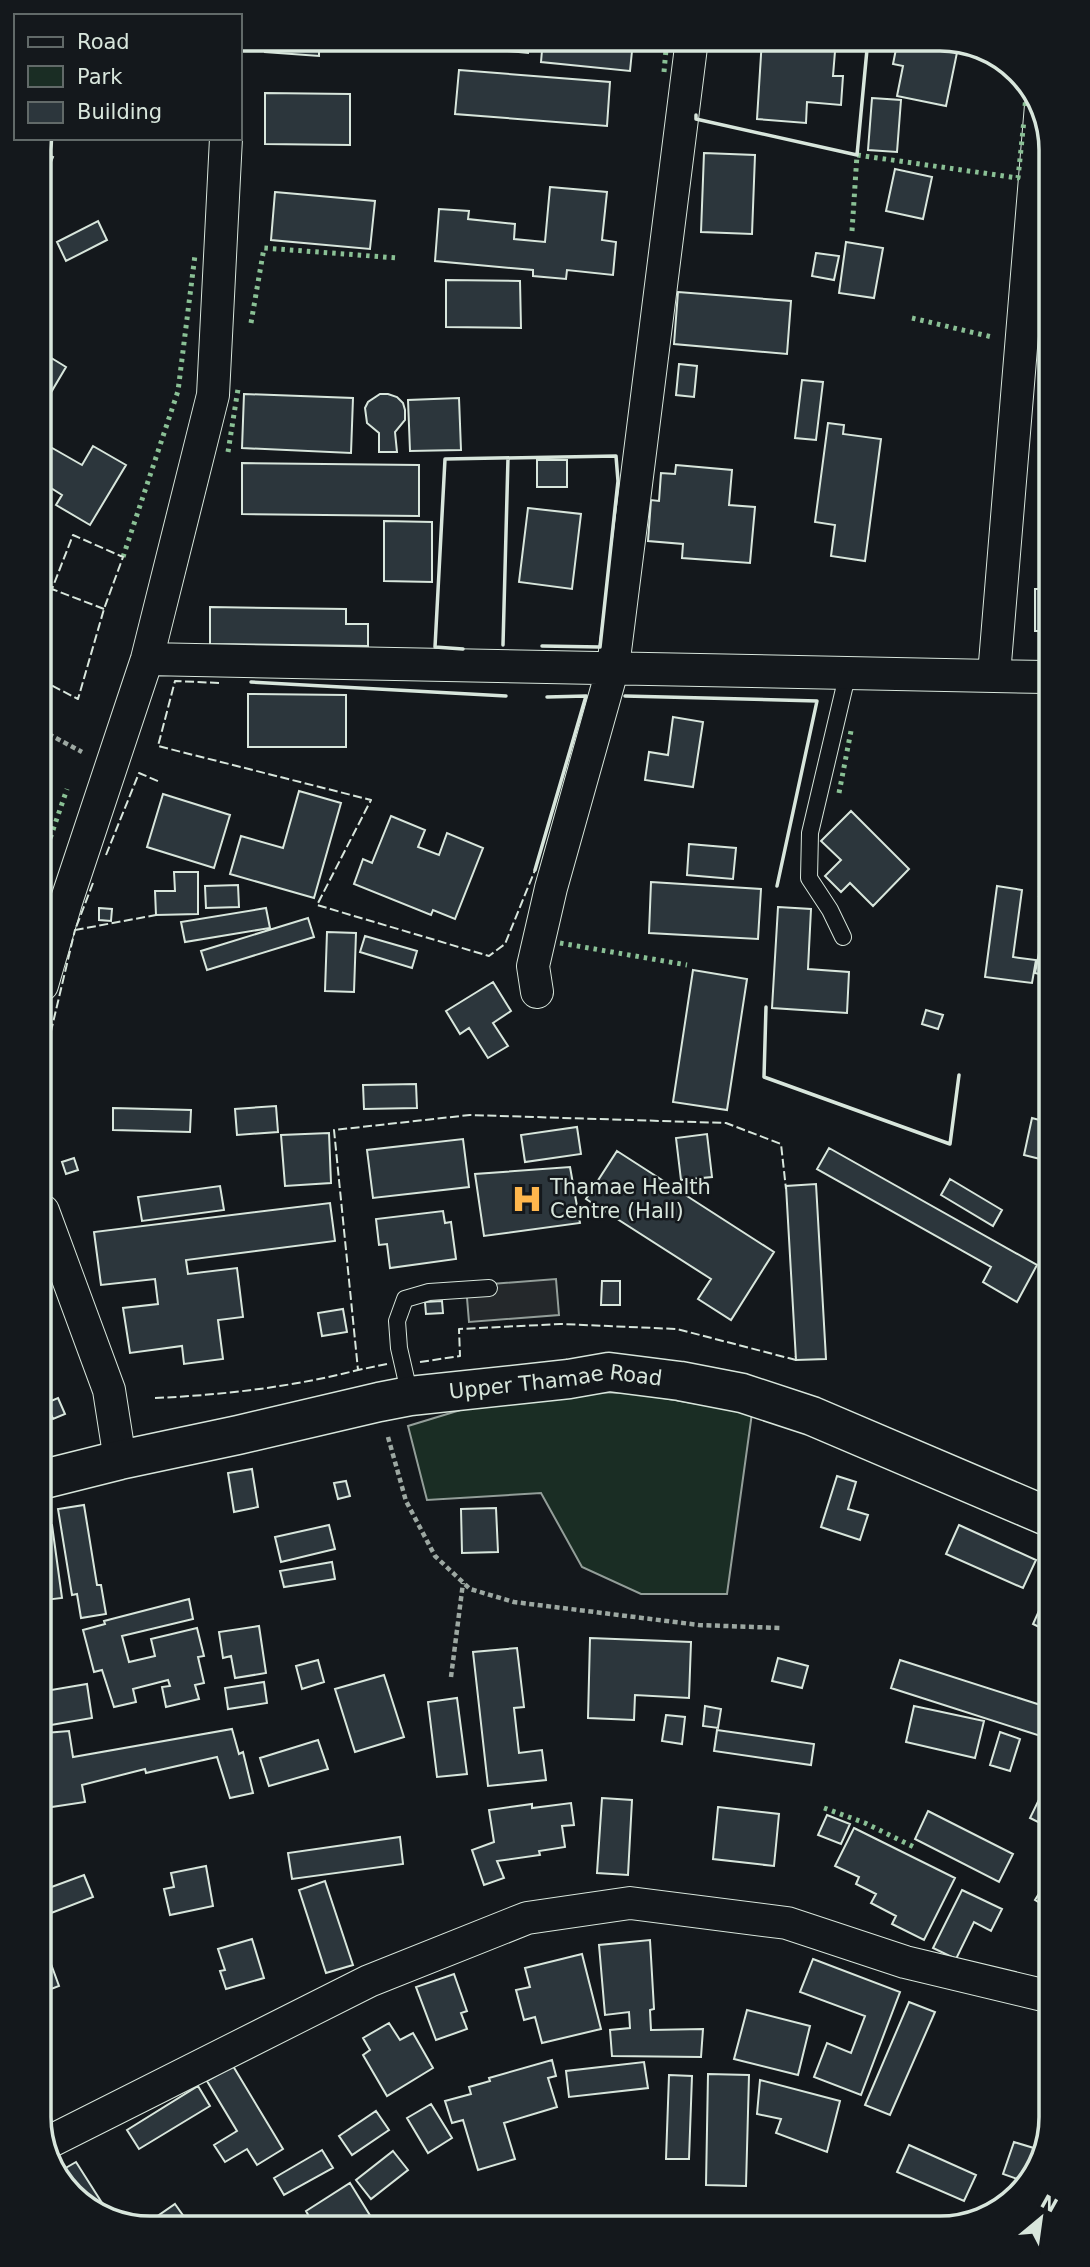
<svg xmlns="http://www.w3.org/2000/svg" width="1090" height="2267" font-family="'DejaVu Sans',sans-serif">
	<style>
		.green { fill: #1a2d24; stroke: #939e99; stroke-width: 2 }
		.parking { fill: #24282b; stroke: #939e99; stroke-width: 2 }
		.building { fill: #2c363c; stroke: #d8e6dc; stroke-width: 2 }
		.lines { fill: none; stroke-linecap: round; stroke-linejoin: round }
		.service-casing { stroke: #d8e6dc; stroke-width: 18 }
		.minor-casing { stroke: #d8e6dc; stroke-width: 34 }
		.tertiary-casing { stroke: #d8e6dc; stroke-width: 41 }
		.path { stroke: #9da8a2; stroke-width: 4.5; stroke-dasharray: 5 3.5; stroke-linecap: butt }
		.service { stroke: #14181c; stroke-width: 16 }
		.minor { stroke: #14181c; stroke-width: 32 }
		.tertiary { stroke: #14181c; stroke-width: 38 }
		.hedge { stroke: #8ac095; stroke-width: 5; stroke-dasharray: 3.5 5; stroke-linecap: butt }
		.fence { stroke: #d8e6dc; stroke-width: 2; stroke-dasharray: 9 3.5; stroke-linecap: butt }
		.wall { stroke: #d8e6dc; stroke-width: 3.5 }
		.labels { text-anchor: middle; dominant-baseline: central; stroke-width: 5; stroke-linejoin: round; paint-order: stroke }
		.poi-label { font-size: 21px; fill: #d8e6dc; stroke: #14181c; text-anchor: start }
		.street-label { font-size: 21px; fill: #d8e6dc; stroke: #14181c }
		.rim { fill: none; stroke: #d8e6dc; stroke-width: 3.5 }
	</style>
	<rect width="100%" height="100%" fill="#14181c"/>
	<!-- green -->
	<path class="green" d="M590 1392 633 1393 752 1413 727 1594H641L582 1567 541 1493 427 1500 408 1426 467 1408Z"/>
	<!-- parking -->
	<path class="parking" d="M556 1279 559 1315 469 1322 466 1286Z"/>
	<!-- building -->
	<path class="building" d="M266 39H319V56L265 52Z
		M446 39H529L528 53 446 45Z
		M543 39 633 41 630 71 541 62Z
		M762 39H836L833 76H843L841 105 807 102 806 123 757 119Z
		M898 39H948L959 43 946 106 897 96 903 66 893 64Z
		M459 70 610 82 607 126 455 114Z
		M265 93 350 94V145L265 144Z
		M872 98 901 100 897 152 868 150Z
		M39 151 53 157 39 191Z
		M704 153 755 155 752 234 701 232Z
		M895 169 932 177 923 219 886 211Z
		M550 187 607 192 602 240 616 242 613 275 567 270 566 279 533 276V270L435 261 439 209 469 211 468 219 515 224 514 239 545 242Z
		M275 192 375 201 370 249 271 240Z
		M98 221 107 240 66 261 57 242Z
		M846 242 883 248 874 298 839 293Z
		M816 253 839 256 834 280 812 276Z
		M446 280 520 281 521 328 446 327Z
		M678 292 791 301 787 354 674 344Z
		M40 351 66 367 40 411Z
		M679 364 697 366 694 397 676 395Z
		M802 380 823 382 816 440 795 438Z
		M244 394 353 398 351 453 242 448Z
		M380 394H388L397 397 403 403 405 410V420L395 432 397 452H379V433L367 423 365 408 368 402Z
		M459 398 461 450 410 451 408 400Z
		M828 423 844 425 843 434 881 439 865 561 831 556 835 525 815 522Z
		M40 441 82 465 93 446 126 465 90 525 56 505 62 495 40 481Z
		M537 460H567V487H537Z
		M242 463 419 465V516L242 514Z
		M676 465 732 470 729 505 755 507 750 563 682 558 683 544 648 541 651 500 659 501 661 473 675 474Z
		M528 508 581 514 572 589 519 582Z
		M384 521 432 522V582L384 581Z
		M1044 546 1045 631H1035V589H1044Z
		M210 607 346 609V624H368V646L210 644Z
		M248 694 346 695V747H248Z
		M673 717 703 722 693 787 645 780 649 752 668 755Z
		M299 791 341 803 314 898 230 874 241 836 283 848Z
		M163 794 230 815 214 868 147 847Z
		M851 811 909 869 873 906 850 883 841 892 825 876 841 860 821 841Z
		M391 816 425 830 418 847 439 855 447 833 483 848 455 919 433 910 431 915 354 884 363 859 372 863Z
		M689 844 736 848 733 879 687 875Z
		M1046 858 1047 976 1035 973 1045 923 1039 922 1044 896H1039Z
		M174 872H198V914L156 915 155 891H175Z
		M651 882 761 889 758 939 649 933Z
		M238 885 239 907 206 908 205 886Z
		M997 886 1022 890 1013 957 1036 960 1032 983 985 977Z
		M778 907 811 909 808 969 849 972 847 1013 772 1008Z
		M99 908 112 909 111 921 99 920Z
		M266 908 270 928 185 942 181 922Z
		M308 918 314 937 207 970 201 951Z
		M327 932 356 933 354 992 325 991Z
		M365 936 417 951 412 968 360 952Z
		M693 970 747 979 727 1110 673 1102Z
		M493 982 511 1011 493 1023 508 1046 488 1058 469 1028 460 1034 446 1011Z
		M926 1010 943 1015 938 1029 922 1024Z
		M416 1084 417 1108 364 1109 363 1085Z
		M276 1106 278 1132 237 1135 235 1109Z
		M113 1108 191 1110 190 1132 113 1130Z
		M1032 1118 1047 1122 1048 1161 1024 1155Z
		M577 1127 581 1154 525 1162 521 1135Z
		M329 1133 331 1183 285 1186 281 1135Z
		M707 1134 712 1177 681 1180 676 1138Z
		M463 1139 469 1187 373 1198 367 1150Z
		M829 1148 1037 1265 1017 1302 983 1282 991 1267 817 1169Z
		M617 1151 774 1252 731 1320 698 1299 711 1279 586 1199Z
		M74 1158 78 1170 66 1174 62 1162Z
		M570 1167 580 1223 484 1236 475 1174Z
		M950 1179 1002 1210 993 1226 941 1195Z
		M816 1184 826 1359 796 1360 786 1186Z
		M220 1186 224 1210 142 1221 138 1197Z
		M330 1203 335 1241 186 1260 188 1274 237 1268 243 1317 218 1320 223 1359 184 1364 182 1346 130 1353 123 1308 158 1304 155 1279 101 1285 94 1232Z
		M443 1211 445 1223 451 1222 456 1259 390 1268 387 1244 379 1245 376 1219Z
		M602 1281H620V1305H601Z
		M442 1301 443 1313 426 1314 425 1302Z
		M343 1309 347 1332 322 1336 318 1313Z
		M58 1398 65 1414 53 1419 46 1403Z
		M252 1469 258 1507 234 1512 228 1473Z
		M837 1476 856 1482 848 1509 868 1515 860 1540 821 1527Z
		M346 1481 350 1496 338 1499 334 1483Z
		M84 1505 97 1585H101L106 1614 81 1618 77 1594 72 1595 58 1509Z
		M496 1508 498 1552 462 1553 461 1509Z
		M52 1525 62 1598 45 1600 44 1526Z
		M329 1525 335 1549 281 1562 275 1537Z
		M959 1525 1036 1560 1023 1588 946 1554Z
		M332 1562 335 1579 284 1587 280 1571Z
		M1049 1589V1632L1033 1624Z
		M189 1599 193 1619 122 1636 129 1662 155 1656 151 1639 197 1628 204 1656 198 1657 204 1683 195 1685 199 1699 166 1707 162 1687 170 1686 168 1680 133 1689 136 1702 114 1707 102 1670 94 1672 83 1630 105 1624 104 1621Z
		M259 1626 266 1673 235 1678 231 1656 223 1658 219 1632Z
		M590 1638 691 1642 689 1698 635 1695 634 1720 588 1718Z
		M517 1648 524 1707 514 1708 519 1753 542 1750 546 1780 488 1786 473 1652Z
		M778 1658 808 1666 802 1688 772 1681Z
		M318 1660 324 1682 302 1689 296 1666Z
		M900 1660 1050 1708V1739L891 1688Z
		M384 1675 404 1737 355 1752 335 1689Z
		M264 1682 267 1703 228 1709 225 1688Z
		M87 1684 92 1718 45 1726V1691Z
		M457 1698 467 1774 437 1777 428 1702Z
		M705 1706 721 1709 718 1728 703 1726Z
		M914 1706 984 1721 975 1758 906 1742Z
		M666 1715 685 1717 682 1744 662 1741Z
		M232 1729 239 1754 243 1752 253 1793 230 1798 217 1757 146 1773 145 1769 82 1785 85 1802 45 1808V1733L69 1731 73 1757Z
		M717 1730 814 1744 811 1765 714 1751Z
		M1000 1732 1020 1739 1010 1771 990 1765Z
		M318 1740 328 1769 269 1786 260 1758Z
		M1050 1777V1828L1030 1818Z
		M602 1798 632 1800 628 1875 597 1873Z
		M571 1803 574 1825 562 1826 565 1847 539 1851 540 1855 497 1861 504 1878 484 1885 472 1850 494 1842 489 1810 532 1804V1808Z
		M718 1807 779 1814 774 1866 713 1859Z
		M928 1811 1013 1854 999 1882 915 1839Z
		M827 1815 850 1824 841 1844 818 1835Z
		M854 1828 955 1878 924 1940 892 1924 896 1916 871 1903 876 1894 856 1884 859 1877 835 1866Z
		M400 1837 403 1864 292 1879 288 1853Z
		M206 1866 213 1906 170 1915 164 1889 174 1887 171 1873Z
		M84 1875 93 1897 46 1915V1889Z
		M1050 1876 1051 1910 1035 1900Z
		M325 1881 353 1965 326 1973 299 1890Z
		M962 1890 1002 1909 991 1931 974 1922 956 1959 933 1948Z
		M252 1939 264 1978 226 1989 220 1971 225 1970 218 1949Z
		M650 1940 654 2009 650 2010 651 2030 703 2029 701 2057 612 2056 610 2030 630 2028 629 2012 605 2015 599 1945Z
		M582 1954 601 2029 542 2043 535 2017 524 2020 516 1990 530 1987 525 1968Z
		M813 1959 900 1992 861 2095 814 2077 827 2043 851 2053 865 2016 800 1992Z
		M51 1964 59 1986 46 1991V1966Z
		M454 1974 467 2011 461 2013 467 2029 436 2040 416 1987Z
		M909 2002 935 2012 890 2115 865 2105Z
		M747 2010 810 2026 798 2075 734 2059Z
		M389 2023 400 2040 413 2033 433 2068 387 2096 363 2055 370 2050 363 2038Z
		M552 2060 556 2076 548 2078 557 2107 504 2123 515 2159 478 2170 463 2120 452 2123 445 2101 471 2094 469 2087 490 2081 489 2078Z
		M644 2062 648 2088 569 2097 566 2071Z
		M233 2066 283 2149 257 2165 247 2149 225 2162 214 2145 237 2131 207 2081Z
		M708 2074 749 2075 746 2186 706 2185Z
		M669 2075 692 2076 689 2159H666Z
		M760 2080 840 2101 827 2152 776 2133 781 2119 757 2114Z
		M198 2086 210 2106 139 2149 127 2130Z
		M431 2104 452 2138 428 2153 407 2118Z
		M376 2111 389 2130 352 2155 339 2136Z
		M1014 2142 1037 2149 1026 2182 1003 2174Z
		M909 2145 976 2175 964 2201 897 2172Z
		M322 2150 333 2168 284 2195 274 2178Z
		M393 2151 408 2170 371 2199 356 2180Z
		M76 2162 111 2217 82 2206 57 2173Z
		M350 2183 371 2217 357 2226 315 2227 306 2211Z
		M175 2204 192 2228H149L146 2224Z"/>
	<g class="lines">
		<!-- service casing -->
		<g class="service-casing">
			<path id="service" d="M843 937 830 910 809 878 810 833 848 672
				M410 1396 399 1348 397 1321 405 1299 429 1292 489 1288"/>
		</g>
		<!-- minor casing -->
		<g class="minor-casing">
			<path id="minor" d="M147 659 1046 677
				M994 675 1041 105
				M42 985 66 902 147 659 213 395 226 138
				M537 992 533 966 551 888 613 667 692 39
				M43 1211 109 1390 120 1460
				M47 2143 369 1981 527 1918 630 1903 787 1923 905 1962 1051 1997"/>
		</g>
		<!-- tertiary casing -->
		<g class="tertiary-casing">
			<g id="tertiary">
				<path id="s1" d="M44 1479 120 1460 238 1435 379 1402 410 1396 569 1379 609 1372 680 1381 742 1393 812 1416 1049 1517"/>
			</g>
		</g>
		<!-- path -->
		<path class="path" d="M41 730 82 752
			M388 1437 406 1501 435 1556 470 1589 514 1602 699 1625 780 1628
			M451 1677 463 1583"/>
		<!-- service -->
		<use href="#service" class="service"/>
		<!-- minor -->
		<use href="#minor" class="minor"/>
		<!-- tertiary -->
		<use href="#tertiary" class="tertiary"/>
		<!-- hedge -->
		<path class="hedge" d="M664 72 667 39
			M1025 106 1027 87
			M852 231 857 155 1018 178 1024 120
			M912 318 992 337
			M251 323 264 248 398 258
			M228 452 238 389
			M123 557 178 391 195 255
			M839 793 851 731
			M42 862 67 789
			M560 943 687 965
			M824 1808 865 1823 914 1847"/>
		<!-- fence -->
		<path class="fence" d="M41 613 52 589
			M41 680 78 699 104 609 123 557 73 535 52 589 104 609
			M219 683 175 681 158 746 371 800 317 905 489 956 505 944 535 870
			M106 855 139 773 160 782
			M93 883 75 930 156 915
			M42 1069 75 930
			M43 1095 46 1130
			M420 1362 460 1356 459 1329 561 1324 677 1329 796 1360 795 1356
			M387 1364 358 1370 334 1130 470 1115 726 1123 781 1144 786 1189
			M155 1398C223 1395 292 1387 358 1370"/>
		<!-- wall -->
		<path class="wall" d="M696 115V119L857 155 868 39
			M1044 355V367
			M503 645 508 458
			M463 649 435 647 445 459 616 456 618 481 600 647 542 646
			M251 682 506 696
			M625 696 817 701 777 886
			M535 870 586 696 547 697
			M766 1007 764 1077 950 1144 959 1075"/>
	</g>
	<!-- icons -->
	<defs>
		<g id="hospital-bare" transform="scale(2.415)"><path d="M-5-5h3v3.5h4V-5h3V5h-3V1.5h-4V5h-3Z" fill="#ffb74d" stroke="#14181c" stroke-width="2.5" paint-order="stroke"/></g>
	</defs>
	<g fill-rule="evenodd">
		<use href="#hospital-bare" x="527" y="1199"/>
	</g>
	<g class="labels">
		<!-- poi labels -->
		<g class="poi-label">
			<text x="550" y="1187">Thamae Health<tspan x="550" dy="24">Centre (Hall)</tspan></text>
		</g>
		<!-- street labels -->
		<g class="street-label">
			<text stroke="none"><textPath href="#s1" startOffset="522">Upper Thamae Road</textPath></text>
		</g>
	</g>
	<!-- crop -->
	<path d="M0 0H1090V2267H0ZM150 51H940A99 99 0 0 1 1039 150V2117A99 99 0 0 1 940 2216H150A99 99 0 0 1 51 2117V150A99 99 0 0 1 150 51Z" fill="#14181c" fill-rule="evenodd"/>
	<path class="rim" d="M150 51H940A99 99 0 0 1 1039 150V2117A99 99 0 0 1 940 2216H150A99 99 0 0 1 51 2117V150A99 99 0 0 1 150 51Z"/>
	<!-- legend -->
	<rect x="14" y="14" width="228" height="126" fill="#14181c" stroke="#626a69" stroke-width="2"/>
	<rect x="28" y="37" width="35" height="10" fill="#14181c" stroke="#626a69" stroke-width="2"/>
	<text x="77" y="49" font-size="21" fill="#d8e6dc">Road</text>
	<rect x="28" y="66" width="35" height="21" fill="#1a2d24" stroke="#626a69" stroke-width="2"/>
	<text x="77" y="84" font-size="21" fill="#d8e6dc">Park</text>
	<rect x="28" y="102" width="35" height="21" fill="#2c363c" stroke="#626a69" stroke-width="2"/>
	<text x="77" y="119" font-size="21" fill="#d8e6dc">Building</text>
	<!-- north arrow -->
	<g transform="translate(1041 2218) rotate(29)" stroke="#14181c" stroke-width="5" paint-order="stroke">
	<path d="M0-5L12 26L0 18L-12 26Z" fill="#d8e6dc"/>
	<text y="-10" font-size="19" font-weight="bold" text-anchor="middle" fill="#d8e6dc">N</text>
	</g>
</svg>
